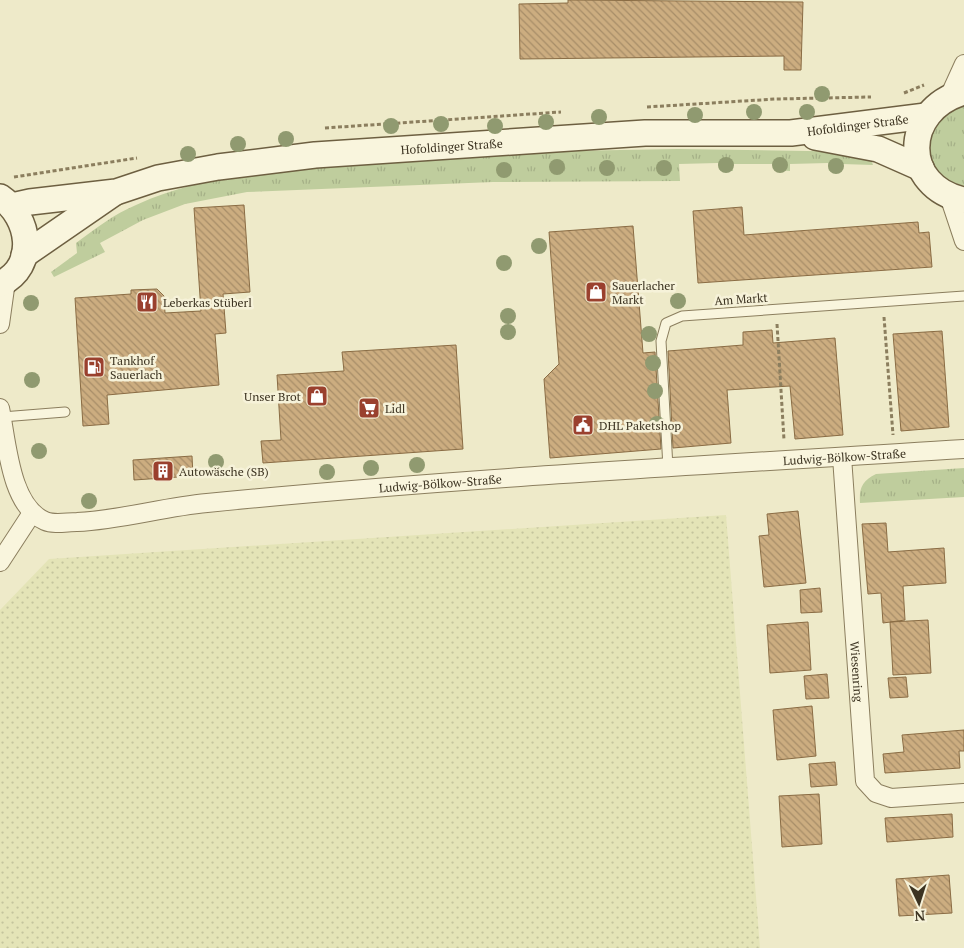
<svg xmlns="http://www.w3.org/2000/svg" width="964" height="948" font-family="'PT Serif',serif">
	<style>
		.farmland { fill: url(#farmland-dots) }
		.grass { fill: url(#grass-tufts) }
		.building { fill: url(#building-back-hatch); stroke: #8a6c44 }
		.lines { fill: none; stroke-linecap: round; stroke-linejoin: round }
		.service-casing { stroke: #8b7e5e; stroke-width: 11 }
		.minor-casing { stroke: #8b7e5e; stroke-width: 20 }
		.secondary-casing { stroke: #6d5f41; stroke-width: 28 }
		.path { stroke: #8b7e5e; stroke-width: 3; stroke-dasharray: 4 2.5; stroke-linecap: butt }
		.service { stroke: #f9f5dd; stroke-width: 9 }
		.minor { stroke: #f9f5dd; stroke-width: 18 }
		.secondary { stroke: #f9f5dd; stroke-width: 25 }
		.tree { fill: #909a70 }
		.labels { text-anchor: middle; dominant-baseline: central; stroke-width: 5; stroke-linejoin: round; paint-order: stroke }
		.street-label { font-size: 12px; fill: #3c3321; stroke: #f6f2d9 }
		.poi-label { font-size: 12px; fill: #3c3321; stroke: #f6f2d9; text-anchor: start }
	</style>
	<defs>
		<pattern id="farmland-dots" width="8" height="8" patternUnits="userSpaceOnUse" patternTransform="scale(1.25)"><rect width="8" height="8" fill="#e4e4b7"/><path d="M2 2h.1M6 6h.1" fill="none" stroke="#c4c49d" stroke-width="1.8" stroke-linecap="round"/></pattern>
		<pattern id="grass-tufts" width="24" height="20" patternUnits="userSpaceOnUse" patternTransform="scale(1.25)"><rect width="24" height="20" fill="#bfcd9d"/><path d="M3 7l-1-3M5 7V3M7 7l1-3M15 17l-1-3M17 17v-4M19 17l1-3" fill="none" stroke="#a5b087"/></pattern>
		<pattern id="building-back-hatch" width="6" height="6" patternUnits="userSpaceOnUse" patternTransform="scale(1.25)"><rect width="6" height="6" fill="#ccad80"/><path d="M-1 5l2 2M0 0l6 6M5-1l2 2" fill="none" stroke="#a78d68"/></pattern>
	</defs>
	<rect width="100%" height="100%" fill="#eeeac9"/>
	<!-- farmland -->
	<path class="farmland" d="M726 515 760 948H0V610L49 559Z"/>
	<!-- grass -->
	<path class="grass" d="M964 104V186L946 180 934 168 929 152V136L948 109Z
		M678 149 868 152 873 165 842 164V170L829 171 828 163 790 164V171L774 170V164H733V171L719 170 718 163 679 164 680 181 493 182 247 192 185 204 143 220 100 243 105 252 54 277 51 272 77 253 76 243C95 229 114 214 136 205 190 180 250 174 309 167 431 153 555 151 678 149Z
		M964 468V497L860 503C859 488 862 481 876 474Z"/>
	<!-- building -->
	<path class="building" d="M568 0 803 2 801 70H784V56L520 59 519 4 568 3Z
		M244 205 250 292 223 294 226 333 215 334 219 385 107 395 109 424 83 426 75 298 131 294V290L157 289 164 296 165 313 201 311 194 208Z
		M742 207 744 235 918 222 919 233 929 232 932 267 698 283 693 211Z
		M633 226 643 353 655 352 661 449 550 458 544 379 559 364 549 232Z
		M772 330 773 343 835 338 843 435 795 439 790 386 727 390 731 443 673 448 668 351 743 345V332Z
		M942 331 949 427 901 431 893 334Z
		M456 345 463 449 263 463 261 441 281 440 277 375 344 371 342 352Z
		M192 456 193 476 134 480 133 460Z
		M798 511 806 583 764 587 759 536 769 535 767 514Z
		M886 523 888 552 944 548 946 583 903 586 905 620 883 623 881 593 868 594 862 524Z
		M820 588 822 612 801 613 800 590Z
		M928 620 931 673 893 675 890 622Z
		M808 622 811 670 770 673 767 625Z
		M827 674 829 698 806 699 804 676Z
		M906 677 908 697 890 698 888 678Z
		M812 706 816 756 777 760 773 710Z
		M964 730V751H959L960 768 885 773 883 754 904 752 902 735Z
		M835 762 837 785 811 787 809 764Z
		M819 794 822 844 782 847 779 796Z
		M952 814 953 837 887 842 885 818Z
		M949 875 952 913 899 916 896 879Z"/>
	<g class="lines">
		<!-- service casing -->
		<g class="service-casing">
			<path id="service" d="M2 417 65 412
				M668 468 661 341 666 323 682 316 964 296"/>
		</g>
		<!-- minor casing -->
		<g class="minor-casing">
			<g id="minor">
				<path d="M949 97 964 64"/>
				<path d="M949 196 964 241"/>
				<path d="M0 324 6 281"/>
				<path id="s1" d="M0 408C7 442 10 506 45 521 54 525 67 522 77 522 121 520 163 507 207 503 459 478 712 465 964 449"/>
				<path id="s2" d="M842 457 865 781 876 793 891 798 964 793"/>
				<path d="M0 562 32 513"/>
			</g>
		</g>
		<!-- secondary casing -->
		<g class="secondary-casing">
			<g id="secondary">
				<path d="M964 92C901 110 901 187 964 200"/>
				<path d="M815 137 878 149 921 168"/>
				<path d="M0 197C30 217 38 266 0 284"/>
				<path id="s3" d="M12 206 30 202 116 192 158 178 218 167 315 155 645 133H791L926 116"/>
				<path d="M24 255 114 193"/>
			</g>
		</g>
		<!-- path -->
		<path class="path" d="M904 93 924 85
			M647 107 776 99 871 97
			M325 128 561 112
			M14 177 137 158
			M884 317 893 435
			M777 324 784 440"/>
		<!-- service -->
		<use href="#service" class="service"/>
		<!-- minor -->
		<use href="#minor" class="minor"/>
		<!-- secondary -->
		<use href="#secondary" class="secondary"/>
	</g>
	<!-- trees -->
	<g class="tree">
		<circle cx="822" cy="94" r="8"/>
		<circle cx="754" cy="112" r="8"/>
		<circle cx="807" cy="112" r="8"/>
		<circle cx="695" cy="115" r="8"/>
		<circle cx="599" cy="117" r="8"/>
		<circle cx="546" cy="122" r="8"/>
		<circle cx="441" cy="124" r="8"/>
		<circle cx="391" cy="126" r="8"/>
		<circle cx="495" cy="126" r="8"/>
		<circle cx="286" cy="139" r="8"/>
		<circle cx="238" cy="144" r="8"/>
		<circle cx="188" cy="154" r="8"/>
		<circle cx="726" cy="165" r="8"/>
		<circle cx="780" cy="165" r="8"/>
		<circle cx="836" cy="166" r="8"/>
		<circle cx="557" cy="167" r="8"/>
		<circle cx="607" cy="168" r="8"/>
		<circle cx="664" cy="168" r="8"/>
		<circle cx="504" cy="170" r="8"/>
		<circle cx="539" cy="246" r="8"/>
		<circle cx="504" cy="263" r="8"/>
		<circle cx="678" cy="301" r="8"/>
		<circle cx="31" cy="303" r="8"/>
		<circle cx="508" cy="316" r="8"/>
		<circle cx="508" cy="332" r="8"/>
		<circle cx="649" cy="334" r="8"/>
		<circle cx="653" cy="363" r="8"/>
		<circle cx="32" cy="380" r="8"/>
		<circle cx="655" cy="391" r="8"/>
		<circle cx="657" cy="424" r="8"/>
		<circle cx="39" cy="451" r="8"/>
		<circle cx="216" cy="462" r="8"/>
		<circle cx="417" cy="465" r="8"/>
		<circle cx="371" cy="468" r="8"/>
		<circle cx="327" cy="472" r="8"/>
		<circle cx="89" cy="501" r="8"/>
	</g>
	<!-- icons -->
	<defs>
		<g id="shop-square" transform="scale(1.125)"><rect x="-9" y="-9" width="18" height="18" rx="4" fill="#9a402e" stroke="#f6f2d9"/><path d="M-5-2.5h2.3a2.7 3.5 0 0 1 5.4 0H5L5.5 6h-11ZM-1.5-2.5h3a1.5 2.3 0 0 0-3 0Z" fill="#fff"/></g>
		<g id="restaurant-square" transform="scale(1.125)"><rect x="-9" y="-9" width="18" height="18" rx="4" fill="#9a402e" stroke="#f6f2d9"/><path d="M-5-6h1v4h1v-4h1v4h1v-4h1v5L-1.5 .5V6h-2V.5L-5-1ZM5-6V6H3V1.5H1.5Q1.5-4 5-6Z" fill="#fff"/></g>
		<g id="fuel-square" transform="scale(1.125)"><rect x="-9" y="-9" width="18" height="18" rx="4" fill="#9a402e" stroke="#f6f2d9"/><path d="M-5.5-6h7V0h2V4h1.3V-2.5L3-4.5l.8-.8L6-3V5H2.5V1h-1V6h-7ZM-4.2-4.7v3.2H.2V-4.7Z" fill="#fff"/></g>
		<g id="supermarket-square" transform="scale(1.125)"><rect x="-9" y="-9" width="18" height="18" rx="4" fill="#9a402e" stroke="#f6f2d9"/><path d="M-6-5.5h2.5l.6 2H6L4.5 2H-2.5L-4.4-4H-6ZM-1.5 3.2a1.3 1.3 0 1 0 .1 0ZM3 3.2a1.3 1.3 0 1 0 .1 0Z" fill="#fff"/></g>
		<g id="civic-square" transform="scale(1.125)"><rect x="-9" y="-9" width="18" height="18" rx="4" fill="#9a402e" stroke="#f6f2d9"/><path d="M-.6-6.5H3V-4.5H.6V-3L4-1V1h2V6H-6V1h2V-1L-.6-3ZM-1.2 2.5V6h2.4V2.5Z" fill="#fff"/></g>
		<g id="building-square" transform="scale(1.125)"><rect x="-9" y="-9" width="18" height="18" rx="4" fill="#9a402e" stroke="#f6f2d9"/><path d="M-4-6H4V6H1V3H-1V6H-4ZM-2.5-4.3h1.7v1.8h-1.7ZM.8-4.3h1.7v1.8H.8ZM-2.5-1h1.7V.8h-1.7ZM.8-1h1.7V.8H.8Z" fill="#fff"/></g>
	</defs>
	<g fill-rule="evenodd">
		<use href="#shop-square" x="596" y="292"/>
		<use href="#restaurant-square" x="147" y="302"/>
		<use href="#fuel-square" x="94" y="367"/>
		<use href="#shop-square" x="317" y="396"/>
		<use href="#supermarket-square" x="369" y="408"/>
		<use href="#civic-square" x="583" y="425"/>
		<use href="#building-square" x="163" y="471"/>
	</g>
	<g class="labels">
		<!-- street labels -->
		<g class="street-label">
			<text stroke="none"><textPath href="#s3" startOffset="852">Hofoldinger Straße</textPath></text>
			<text stroke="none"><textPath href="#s3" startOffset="445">Hofoldinger Straße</textPath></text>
			<text transform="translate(741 299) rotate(-4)">Am Markt</text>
			<text stroke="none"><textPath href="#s1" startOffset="929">Ludwig-Bölkow-Straße</textPath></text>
			<text stroke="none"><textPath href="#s1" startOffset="524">Ludwig-Bölkow-Straße</textPath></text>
			<text stroke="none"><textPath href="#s2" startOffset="215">Wiesenring</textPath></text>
		</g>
		<!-- poi labels -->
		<g class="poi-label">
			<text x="612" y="285">Sauerlacher<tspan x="612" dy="14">Markt</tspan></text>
			<text x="163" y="302">Leberkas Stüberl</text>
			<text x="110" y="360">Tankhof<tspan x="110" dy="14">Sauerlach</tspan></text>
			<text x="301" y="396" text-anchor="end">Unser Brot</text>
			<text x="385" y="408">Lidl</text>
			<text x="599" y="425">DHL Paketshop</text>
			<text x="179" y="471">Autowäsche (SB)</text>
		</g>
	</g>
	<!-- north arrow -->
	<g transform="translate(919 903) rotate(176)" stroke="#f6f2d9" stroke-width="4" paint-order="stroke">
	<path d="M0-4L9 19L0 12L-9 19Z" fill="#3c3321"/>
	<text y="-8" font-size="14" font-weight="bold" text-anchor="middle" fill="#3c3321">N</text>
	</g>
</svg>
